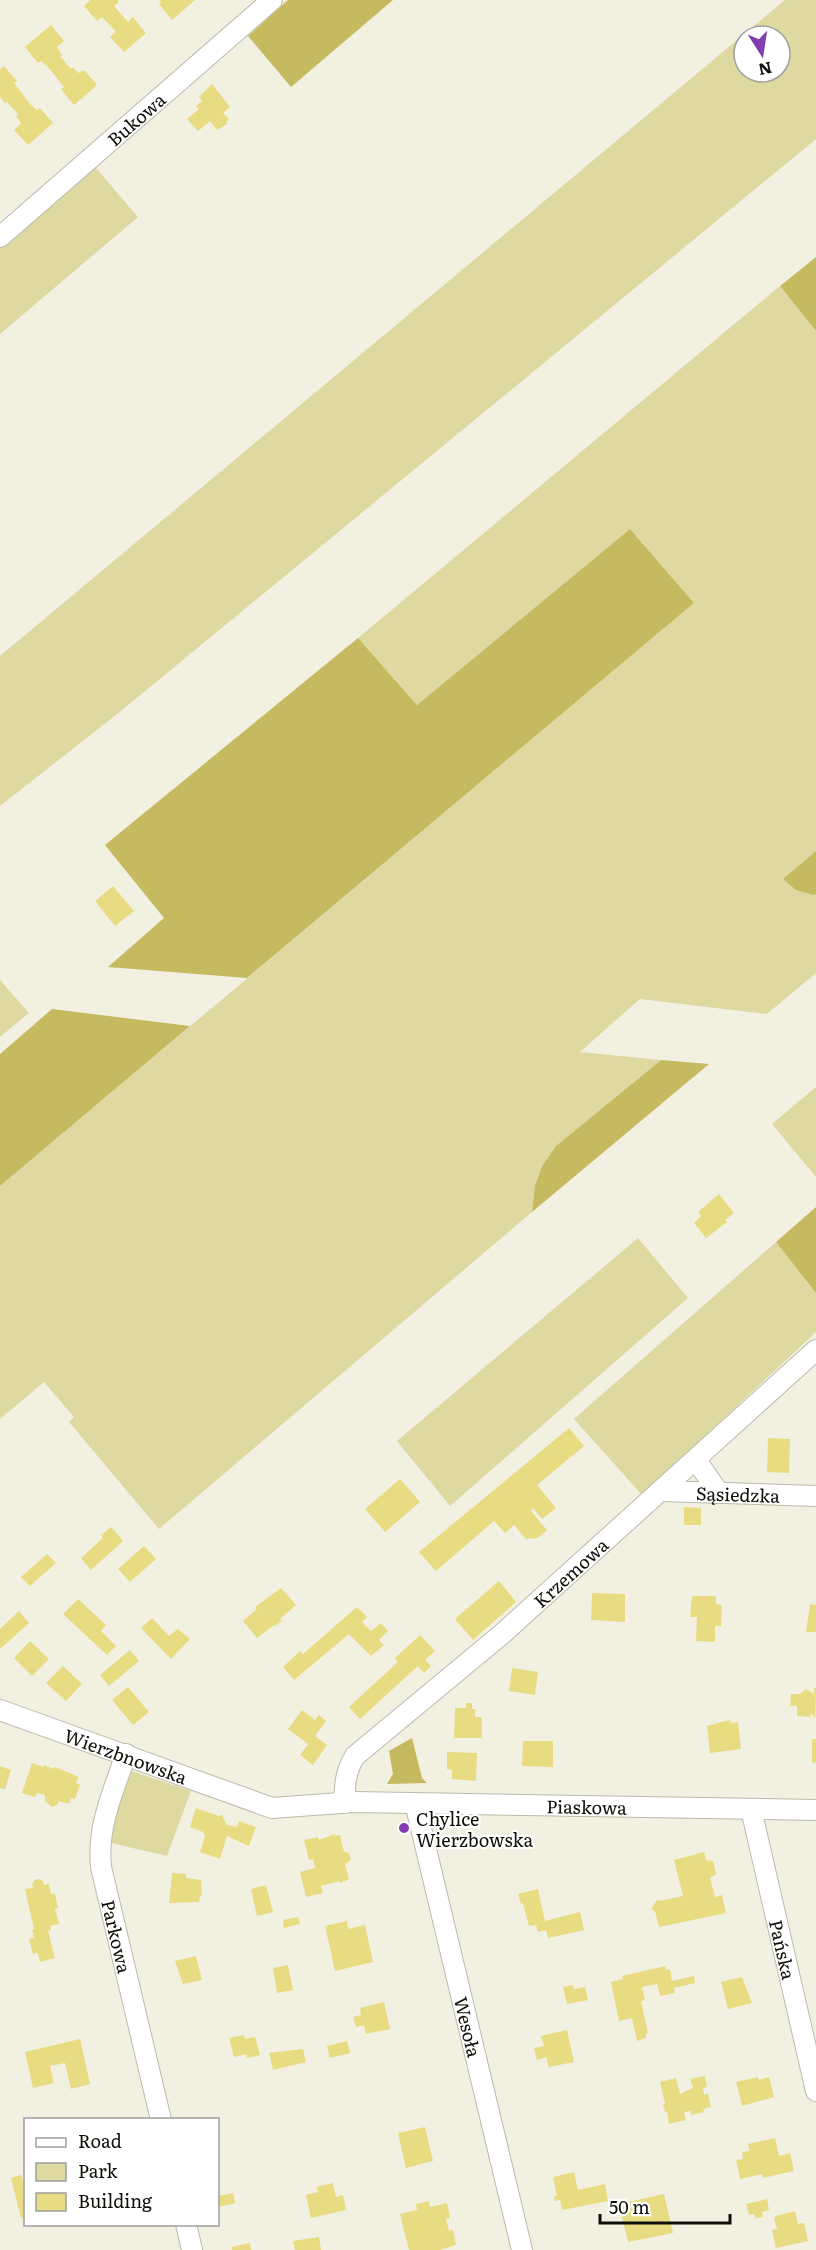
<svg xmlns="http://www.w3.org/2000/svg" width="816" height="2250" font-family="Literata,serif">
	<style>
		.green { fill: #ded8a1; fill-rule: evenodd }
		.forest { fill: #c5ba5f }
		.building { fill: #e7dc81 }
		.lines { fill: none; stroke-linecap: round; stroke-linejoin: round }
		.street-casing { stroke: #bbbaab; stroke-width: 22 }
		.street { stroke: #fff; stroke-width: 20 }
		.poi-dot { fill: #803eb2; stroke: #fff; stroke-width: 2 }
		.labels { text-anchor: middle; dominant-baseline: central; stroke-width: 4.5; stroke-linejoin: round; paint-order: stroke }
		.street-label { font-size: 18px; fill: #0f0f09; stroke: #fff }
		.poi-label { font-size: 18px; fill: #0f0f09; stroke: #fff; text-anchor: start }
	</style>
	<rect width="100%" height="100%" fill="#f2f0e1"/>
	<!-- green -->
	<path class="green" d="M785 0H816V139L116 715 0 806V656ZM744 36H780V72H744Z
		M95 167 138 217 0 334V246Z
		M780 286 816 331V851L783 879 816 894V973L767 1014 640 999 580 1052 661 1060 556 1146 542 1166 535 1184 532 1212 159 1529 69 1422 74 1417 44 1382 0 1419V1186L694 603 630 529 417 705 358 638Z
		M0 980 29 1013 0 1037Z
		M816 1087V1177L772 1124Z
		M638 1238 688 1298 450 1506 397 1441Z
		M776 1242 816 1293V1332L642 1495 574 1419Z
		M131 1771 191 1791 167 1856 107 1842Z"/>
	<!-- forest -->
	<path class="forest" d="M288 0H393L291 87 248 36Z
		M816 257V331L780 286Z
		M630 529 694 603 247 978 108 967 164 918 105 845 358 638 417 705Z
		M816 851V894L814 895 796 890 783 879Z
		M52 1009 190 1026 0 1186V1054Z
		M661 1060 709 1064 532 1212 535 1185 542 1166 556 1146Z
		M816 1207V1293L776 1242Z
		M412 1738 422 1778 427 1783 387 1784 393 1774 389 1751Z"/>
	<!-- building -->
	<path class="building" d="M90 0H118L119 2 114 6 128 22 133 17 146 33 124 52 110 37 116 32 102 17 97 21 84 6Z
		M159 0H195L172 20 159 4 161 2Z
		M51 25 64 41 57 47 62 55 60 56 71 69 73 67 78 73 84 70 97 85 74 105 61 89 64 87 48 67 41 61 38 63 25 47Z
		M4 66 17 81 14 83 30 104 37 110 40 108 53 123 28 145 14 130 21 123 16 116 18 114 7 102 5 103 0 97V69Z
		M212 84 230 107 223 113 229 119 226 122 227 124 217 130 210 121 198 131 187 119 199 109 196 106 202 101 199 97Z
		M113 886 134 911 115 926 95 901Z
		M719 1194 734 1213 725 1220 727 1222 706 1238 694 1223 701 1216 698 1212Z
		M569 1428 584 1446 537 1485 556 1508 542 1519 533 1508 531 1511 547 1530 538 1538 526 1539 514 1525 505 1533 494 1521 436 1571 419 1552Z
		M768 1438 790 1439 789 1473 767 1472Z
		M400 1479 420 1502 385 1532 365 1509Z
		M684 1507 701 1508V1525H684Z
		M111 1527 123 1541 91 1570 81 1558 103 1538 101 1535Z
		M144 1546 156 1559 130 1582 118 1569Z
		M47 1554 56 1563 30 1586 21 1577Z
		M499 1581 516 1602 473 1640 455 1619Z
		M281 1588 296 1605 280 1619 282 1621 275 1626 274 1625 257 1638 243 1621 257 1609 255 1607Z
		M592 1593 625 1594V1622L591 1620Z
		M692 1596H716V1604L722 1605 721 1626H715V1642L696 1641 697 1617H690Z
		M78 1599 106 1625 101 1631 116 1646 107 1655 63 1614Z
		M810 1604 816 1605V1632H806Z
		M357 1607 367 1617 362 1622 371 1631 381 1623 388 1631 379 1640 384 1645 371 1656 349 1634 294 1680 283 1667 300 1651 303 1654Z
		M19 1611 29 1623 0 1649V1629Z
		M152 1618 169 1636 178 1629 190 1639 171 1659 141 1628Z
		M420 1635 435 1651 425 1660 431 1666 424 1673 418 1666 360 1719 349 1707 398 1662 395 1658Z
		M30 1641 49 1659 32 1676 14 1658Z
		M130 1650 139 1661 109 1686 100 1675Z
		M63 1666 82 1684 66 1701 46 1683Z
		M512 1668 538 1672 535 1695 509 1691Z
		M128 1687 149 1712 133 1725 112 1700Z
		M814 1688H816L815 1719 813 1714H811L810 1717 797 1716V1706H790L791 1694H800L806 1689 814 1694Z
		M466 1703H472V1709H475V1717H482V1738H454L455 1708H466Z
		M302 1710 315 1720 319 1715 326 1721 315 1736 327 1745 313 1765 300 1755 308 1744 288 1729Z
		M729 1720 732 1723 738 1722 741 1749 710 1753 707 1726Z
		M812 1739H816V1763L812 1762Z
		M523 1741H553V1767L522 1766Z
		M447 1752 477 1753 476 1781 452 1779V1770L447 1769Z
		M32 1763 43 1767 44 1765 54 1769 55 1767 79 1777 76 1783 80 1785 75 1799 71 1798 69 1804 59 1801 57 1805 52 1807 45 1801V1795L37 1793 35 1797 22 1793Z
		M0 1766 11 1770 5 1789 0 1788Z
		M196 1808 219 1816 222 1815 227 1825 237 1827 239 1821 256 1827 249 1846 227 1836 220 1859 200 1852 205 1836 203 1832 190 1827Z
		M335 1834V1836L340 1835 344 1852 349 1853 351 1860 345 1864 349 1879 340 1883 339 1881 321 1886 323 1893 306 1897 300 1872 315 1868 313 1859 309 1860 304 1840 318 1837 319 1840Z
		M704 1852 706 1860 713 1861 716 1874 710 1878 715 1897 722 1895 726 1913 659 1927 655 1911 651 1909 657 1900 660 1901 683 1896 674 1860Z
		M172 1873 186 1874V1878L201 1880 202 1896H200L199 1902 169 1903Z
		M39 1879 43 1881 44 1885 49 1884 51 1894H55L58 1908 55 1909 59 1924 50 1926 51 1930 48 1931 55 1958 40 1962 38 1953 33 1954 29 1939 34 1938 32 1929H34L25 1889 33 1888 32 1884 35 1880Z
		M266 1885 273 1912 257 1916 251 1889Z
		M538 1889 545 1921 580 1912 584 1930 548 1938 546 1930 538 1932 536 1925 529 1926 523 1903 521 1904 518 1894Z
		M298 1917 300 1924 284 1928 283 1920Z
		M347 1921 348 1929 365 1925 373 1962 335 1971 325 1926Z
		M196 1956 202 1980 183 1984 175 1961Z
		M288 1965 293 1990 277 1993 273 1968Z
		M665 1966 666 1970 670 1969 672 1981 694 1976 695 1983 674 1988 675 1993 660 1996 657 1984 642 1987 645 2000 641 2001 648 2033 646 2034V2038L637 2041 632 2018 619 2021 611 1982 623 1979 622 1976Z
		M742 1977 752 2003 728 2009 721 1982Z
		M573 1985 574 1989 585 1987 588 2000 567 2004 563 1987Z
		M384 2002 390 2029 366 2034 364 2025 356 2027 353 2017 361 2015 360 2008Z
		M567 2030 574 2062 549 2067 546 2057 537 2060 534 2048 544 2046 541 2036Z
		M244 2035 245 2039 255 2037 260 2055 247 2058 246 2054 234 2057 229 2038Z
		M80 2039 90 2084 71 2089 65 2063 50 2066 54 2083 33 2088 25 2052Z
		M347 2041 350 2053 330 2058 327 2046Z
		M303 2049 306 2062 273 2070 269 2053Z
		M705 2076 707 2087 703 2088 704 2095 708 2093 711 2107 703 2109 704 2112 691 2115V2111L684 2112 686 2120 669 2124 667 2112H665L663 2104H665L660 2082 676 2078 680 2094 693 2088 690 2079Z
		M758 2077 759 2080 769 2077 774 2097 742 2106 736 2082Z
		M425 2127 433 2161 406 2168 398 2133Z
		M775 2138 779 2156 790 2153 794 2171 763 2178 762 2174 740 2179 736 2160 743 2159 742 2152 750 2151 748 2144Z
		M574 2172 578 2190 605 2184 608 2201 562 2210 560 2200 555 2201 554 2196H557L553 2177Z
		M21 2175 26 2191V2217L21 2218 11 2178Z
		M333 2183 336 2197 343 2195 346 2210 311 2218 306 2195 318 2192 316 2187Z
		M233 2193 235 2203 218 2207V2196Z
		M664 2194 673 2233 628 2242 619 2204Z
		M767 2199 769 2210 762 2212 763 2217 756 2218 754 2214 749 2215 746 2204Z
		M429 2201 430 2207 447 2203 450 2218 446 2219 449 2231 453 2230 456 2245 440 2250H409L400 2214 417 2210 416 2204Z
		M795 2211 798 2224 804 2223 808 2241 776 2248 772 2230 777 2229 774 2218 776 2216Z
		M319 2237 321 2250H295L293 2241Z
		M250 2243 251 2250H232V2247Z"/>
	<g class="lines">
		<!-- street casing -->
		<g class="street-casing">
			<g id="street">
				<path id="s1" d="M0 237 272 0"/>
				<path d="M696 1460 719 1493"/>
				<path id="s2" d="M662 1491 816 1496"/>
				<path id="s3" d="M0 1710 272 1808 354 1802 816 1810"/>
				<path id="s4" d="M126 1754C113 1793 97 1825 101 1867L161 2120"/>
				<path id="s5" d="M344 1803C345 1785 345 1772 355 1756L502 1634 816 1350"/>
				<path id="s6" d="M415 1803 522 2250"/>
				<path id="s7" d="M751 1809 816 2091"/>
				<path d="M186 2224 192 2250"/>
			</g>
		</g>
		<!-- street -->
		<use href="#street" class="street"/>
	</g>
	<!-- markers -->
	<circle class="poi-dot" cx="404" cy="1828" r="6"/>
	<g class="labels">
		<!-- street labels -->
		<g class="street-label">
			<text stroke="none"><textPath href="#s1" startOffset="180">Bukowa</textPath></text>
			<text stroke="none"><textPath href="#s2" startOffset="76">Sąsiedzka</textPath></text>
			<text stroke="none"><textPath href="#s5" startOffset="332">Krzemowa</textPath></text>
			<text stroke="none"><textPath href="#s3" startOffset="134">Wierzbnowska</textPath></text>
			<text stroke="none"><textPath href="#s3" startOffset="604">Piaskowa</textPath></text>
			<text stroke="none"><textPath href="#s4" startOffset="188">Parkowa</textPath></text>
			<text stroke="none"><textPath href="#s7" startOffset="144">Pańska</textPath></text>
			<text stroke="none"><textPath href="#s6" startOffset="230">Wesoła</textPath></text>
		</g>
		<!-- poi labels -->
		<g class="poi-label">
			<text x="416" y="1818">Chylice<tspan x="416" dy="21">Wierzbowska</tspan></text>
		</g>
	</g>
	<!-- legend -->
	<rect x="24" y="2118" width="195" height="108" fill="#ffffff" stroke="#9f9f9d" stroke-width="1.5"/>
	<rect x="36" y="2138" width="30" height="9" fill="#ffffff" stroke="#9f9f9d" stroke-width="1.5"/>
	<text x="78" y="2148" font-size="18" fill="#0f0f09">Road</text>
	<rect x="36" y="2163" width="30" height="18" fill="#ded8a1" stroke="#9f9f9d" stroke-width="1.5"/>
	<text x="78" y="2178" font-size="18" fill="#0f0f09">Park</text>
	<rect x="36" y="2193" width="30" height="18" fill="#e7dc81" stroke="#9f9f9d" stroke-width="1.5"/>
	<text x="78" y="2208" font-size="18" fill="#0f0f09">Building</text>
	<!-- north arrow -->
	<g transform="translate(762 54) rotate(168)"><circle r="28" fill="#ffffff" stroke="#9f9f9d" stroke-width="1.5"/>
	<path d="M0-4.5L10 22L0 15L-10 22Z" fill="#803eb2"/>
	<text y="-9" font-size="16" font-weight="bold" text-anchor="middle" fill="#0f0f09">N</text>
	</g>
	<!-- scale -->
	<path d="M600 2214v9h130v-9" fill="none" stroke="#0f0f09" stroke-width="3"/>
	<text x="609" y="2214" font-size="18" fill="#0f0f09" stroke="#ffffff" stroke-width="4.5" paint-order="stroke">50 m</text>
</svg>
